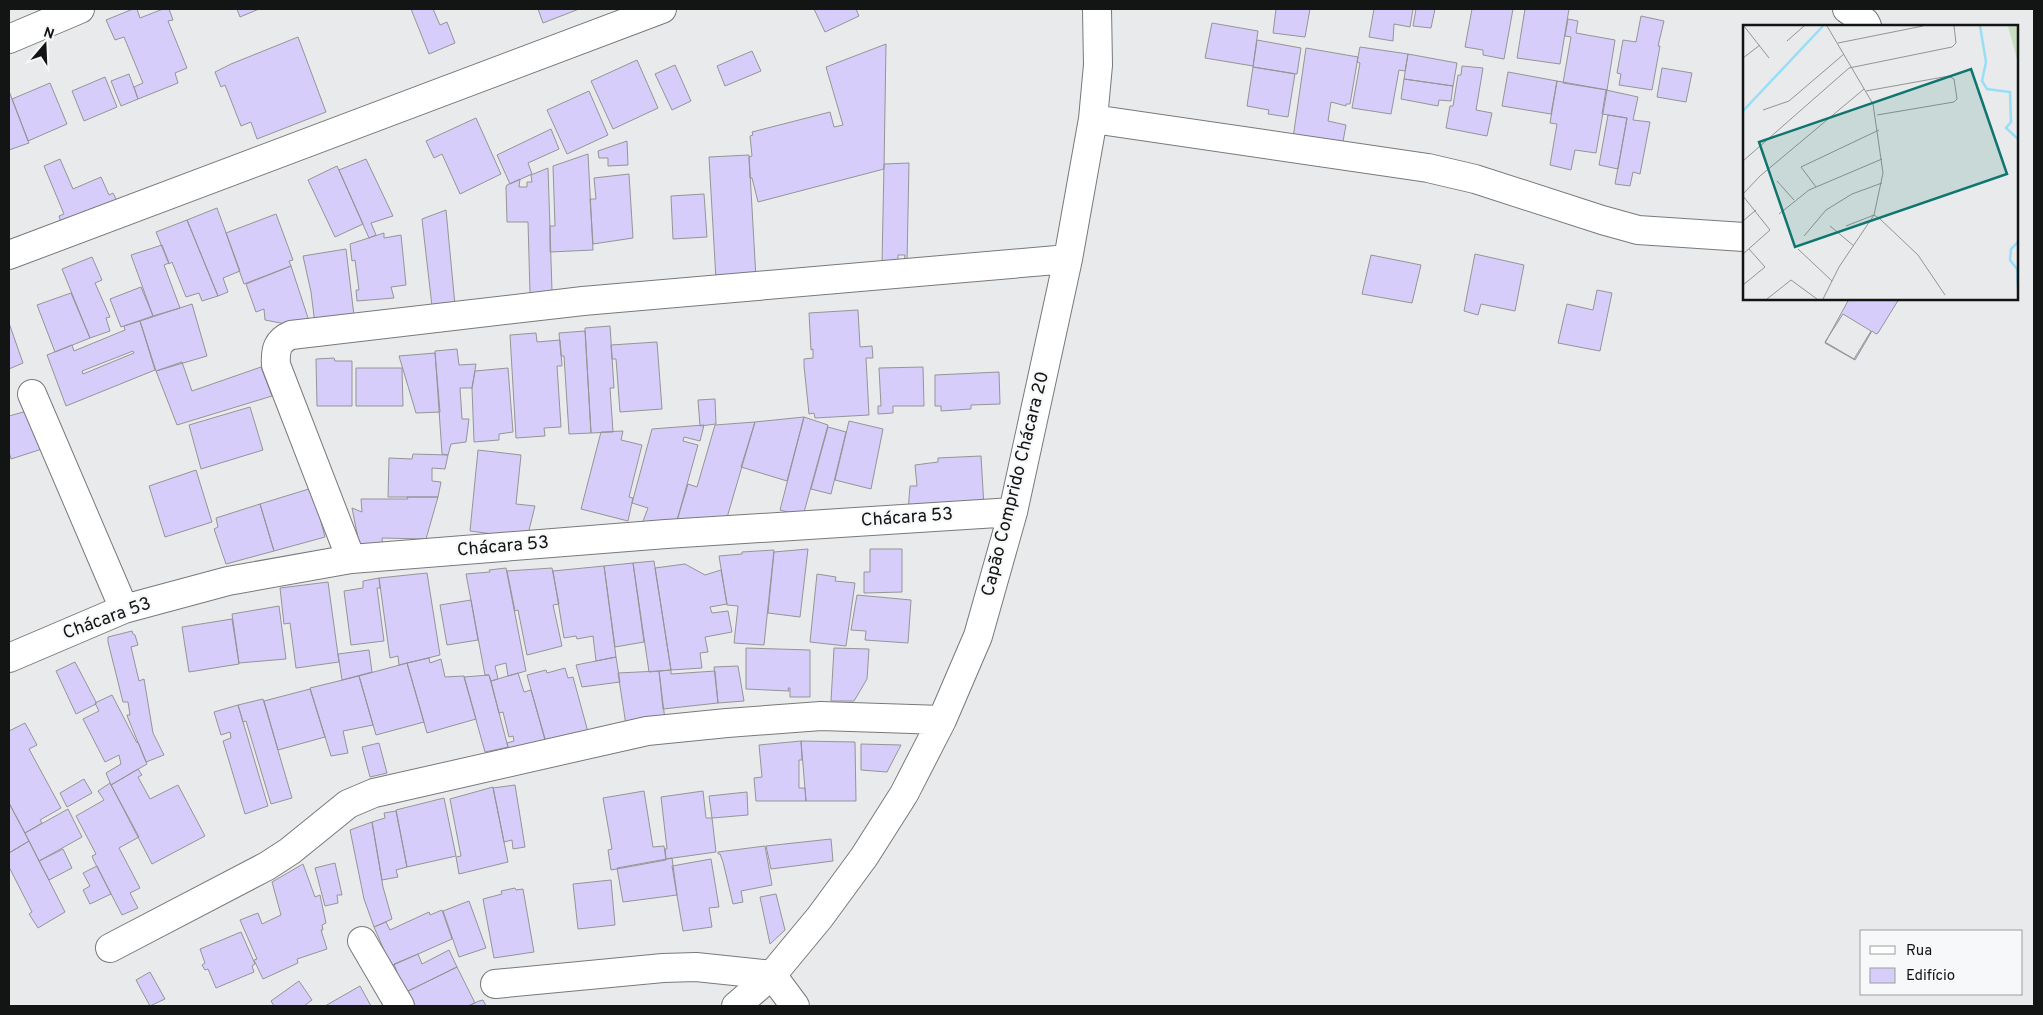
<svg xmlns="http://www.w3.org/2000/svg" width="2043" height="1015" font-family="Overpass,sans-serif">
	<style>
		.building { fill: #d6cdfa; stroke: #959596; fill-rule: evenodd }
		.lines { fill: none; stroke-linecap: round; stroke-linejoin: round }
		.minor-casing { stroke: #78797a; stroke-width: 30 }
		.minor { stroke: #fff; stroke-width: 28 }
		.labels { text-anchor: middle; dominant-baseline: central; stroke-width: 4.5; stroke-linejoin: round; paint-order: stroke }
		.street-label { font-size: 18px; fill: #131414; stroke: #f7f8f9 }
		.inset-river { fill: none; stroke: #98def7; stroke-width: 2.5 }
		.inset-road { fill: none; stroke: #939496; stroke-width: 1 }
		.view { fill: #0f766e; fill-opacity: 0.15; stroke: #0f766e; stroke-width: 2.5 }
		.inset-edge { fill: none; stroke: #131414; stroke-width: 2.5 }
	</style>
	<rect width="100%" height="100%" fill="#e9eaec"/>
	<!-- building -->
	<path class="building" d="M133 9H137L140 18 163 9H169L173 20 168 21 187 68 175 73 178 83 138 99 134 87 143 83 124 37 115 40 106 20Z
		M237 9H259L240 17Z
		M411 9H433L440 25 447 22 455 43 429 54Z
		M538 9H579L543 23Z
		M814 9H856L859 16 825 32Z
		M1276 9H1310L1305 37 1273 33Z
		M1374 9H1413L1410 27 1394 24 1393 41 1369 37Z
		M1416 9H1435L1431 28 1413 26Z
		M1472 9H1513L1504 59 1483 55V50L1465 47Z
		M1525 9H1569L1560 64 1517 58Z
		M1641 16 1664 21 1658 46H1660L1652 90 1619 85 1621 74 1617 73 1623 40 1636 42Z
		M1568 19 1578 21 1576 33 1615 40 1607 90 1563 83 1571 37 1565 36Z
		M1212 23 1258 31 1253 66 1205 58Z
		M298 37 326 112 257 139 251 122 241 126 225 85 221 87 215 72 231 64Z
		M1257 40 1301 48 1297 74 1253 67Z
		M886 44 884 169 758 202 752 178H750L749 157 752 156 750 136 753 135 752 132 830 112 834 127 843 125 826 67Z
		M1360 47 1408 54 1405 71 1399 70 1391 114 1352 108 1360 63 1357 62Z
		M1306 48 1358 57 1350 104H1346V106L1331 102 1328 121 1346 125 1342 147 1293 138Z
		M752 51 761 71 725 86 717 66Z
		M1408 54 1457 63 1453 86 1404 79Z
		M637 60 658 108 613 129 591 81Z
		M675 65 691 101 672 110 655 74Z
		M1462 66 1483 68 1476 110 1492 113 1487 136 1446 128 1450 106H1453L1458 75H1461Z
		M1253 67 1295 74 1288 117 1268 114 1269 110 1247 106Z
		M1662 68 1692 73 1686 102 1657 97Z
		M1508 72 1557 81 1551 114 1502 106Z
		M129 74 138 99 121 106 111 81Z
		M105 77 117 107 84 121 72 91Z
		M1404 79 1453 86 1451 101 1439 100 1438 106 1401 99Z
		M1557 81 1607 90 1596 153 1575 150 1571 170 1550 165 1557 124 1550 123Z
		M50 83 67 124 28 141 12 99Z
		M1606 90 1638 97 1633 120 1650 122 1640 174 1633 172 1630 186 1615 184 1627 118 1602 114Z
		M9 91 29 143 9 150Z
		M589 91 608 135 567 154 547 110Z
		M1608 115 1627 118 1618 169 1599 165Z
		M476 118 501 174 460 194 442 154 434 158 426 141Z
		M551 129 559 149 528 163 532 174 510 184 497 155Z
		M627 141 628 165 608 166V158H599L598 151Z
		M588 154 593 250 550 252V226H555L553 166Z
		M749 155 756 278 716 280 709 157Z
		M60 159 73 189 101 177 109 195 113 193 117 201 62 226 59 216 64 214 44 166Z
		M366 159 393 216 371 223 376 235 369 238 339 170Z
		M909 163 907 264H882L884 164ZM898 255H905L904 261H898Z
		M337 166 363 224 335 237 308 180Z
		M548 168 552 291 530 293 528 222H507L506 187 507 185 520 179 519 187H527V182H532L531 175Z
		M629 174 633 238 593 244 590 199H596L594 178Z
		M704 194 707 237 673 239 671 196Z
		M217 208 240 271 223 278 228 292 218 296 187 220Z
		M446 210 455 305 433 315 422 219Z
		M276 214 293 260 289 261 291 266 244 284 226 233Z
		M187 220 218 296 202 301 199 293 186 297 172 262 169 264 156 232Z
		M384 233V238L401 235 406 285 391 287 394 298 357 301 356 290H359L355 260 352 261 350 244Z
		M162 245 169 263 164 265 180 308 153 316 131 255Z
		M346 249 355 324H315L311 292 303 256Z
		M1475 254 1524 265 1515 311 1481 304 1478 315 1464 311Z
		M1371 255 1421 265 1412 303 1362 294Z
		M92 257 102 280 95 283 110 317 106 318 110 331 90 338 62 269Z
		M291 266 309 321 291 325 265 320 264 309 256 312 246 284Z
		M141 287 153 316 121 327 110 299Z
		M1597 290 1612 293 1600 351 1558 343 1567 304 1593 310Z
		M71 293 90 338 55 352 37 305Z
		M1849 299H1899L1878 333 1876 334 1872 331 1855 360 1825 343Z
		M192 304 207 356 156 371 140 321Z
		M858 310 860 347 872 346 873 358H866L869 415 815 418 814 413 809 414 804 366V359L813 358V349L811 350 809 313Z
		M1843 314 1871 331 1854 359 1825 342Z
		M140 321 155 370 66 406 47 355 72 345 74 351 125 330 124 326ZM133 351 134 353 83 374 82 371Z
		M9 323 23 363 9 369Z
		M610 326 614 388H610L613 432 591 433 585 328Z
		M585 331 591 433 569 434 564 356H561L559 333Z
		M536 333 537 342 560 340 562 366H557L561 427 544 428 545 436 516 438 510 335Z
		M657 342 662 409 620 412 616 359H612L611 345Z
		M457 349 459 365 476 364 472 388H460L462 419H469L466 442 451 444 448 455 442 454 435 351Z
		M435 353 440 412 416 413 399 356Z
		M334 358 335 361H352V406H317L316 359Z
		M182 362 192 391 261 367 272 396 177 425 156 371Z
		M923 367 924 406H893V413L878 414V406H881L879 368Z
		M356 368H402L403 406H356Z
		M508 368 513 432 499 434V440L474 442 472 388 475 371Z
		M999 372 1000 404 971 405V409L941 411V406H935V375Z
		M715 399 716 424 700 426 698 400Z
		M250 407 263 450 201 469 189 425Z
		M27 411 42 449 11 459 9 452V416Z
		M804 417 787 481 741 467 755 422Z
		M804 417 828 425 803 516 780 510Z
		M849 421 883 429 871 489 835 480Z
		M755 422 726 521 676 524 688 484 697 487 715 425Z
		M704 425 700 441 684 437 683 441 698 445 676 524H642L648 508 632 503 652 429Z
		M828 427 846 432 831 494 811 489Z
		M623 431 621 440 642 445 629 497 633 498 628 521 581 509 601 432Z
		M478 450 521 455 516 504 535 506 527 538H493V534L470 531Z
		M413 454 448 455 445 469 432 468V481L441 482 438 497H388L389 458 412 459Z
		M981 456 984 507 908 512 910 486H917L915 465 938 462V458Z
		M196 470 212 522 165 537 149 486Z
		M312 488 325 537 274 551 260 504Z
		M407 497H438L426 539 382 538 383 548H360L352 508 362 512 361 499H408Z
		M260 504 274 551 226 564 214 529 218 527 216 518Z
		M808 549 800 617 768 613 774 552Z
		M870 549H902V592L864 593V572H870Z
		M774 550 764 645 734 643 738 606 727 605 719 556 742 554V552Z
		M654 561 671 670 649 672 633 563Z
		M633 563 644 642 615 647 604 566Z
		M685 564 705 575 721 570 727 604 710 607 712 613 728 611 732 632 705 637 708 652 700 653 702 668 671 670 655 568Z
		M604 566 616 657 596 661 593 636 577 639 576 636 564 638 553 571Z
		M506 568 526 671 508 676 506 663 495 666 498 679 491 681 489 675H485L466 574 490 572 489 570Z
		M552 568 559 604 553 605 562 646 527 655 518 610 515 611 507 571Z
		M427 573 440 655 399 665 398 656 390 658 379 578Z
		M817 574 836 577 835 581 855 583 846 646 810 642Z
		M379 578 380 588H377L384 641 351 645 344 591 363 588V581Z
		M328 582 339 662 296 668 290 623 284 624 280 588Z
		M857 595 911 600 908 643 865 640 866 631 851 630Z
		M471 600 478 640 447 645 440 605Z
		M279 606 286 659 239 663 232 614Z
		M232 619 239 664 189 672 182 627Z
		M132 631 133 634 135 635 138 645 131 647 139 681 144 679 153 733 164 755 146 762 128 718 127 715H130L128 702H123L108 642V637Z
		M746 648 810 650V697H790V688H788L789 691 746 689Z
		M834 648 869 649 867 679 854 701H831Z
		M369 650 372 672 342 680 338 654Z
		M616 657 620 682 582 687 576 665Z
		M429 658 430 663 441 659 445 677 464 676 476 719 427 733 407 663Z
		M75 662 96 702V704L76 714 56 671Z
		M407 663 424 722 376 735 359 676Z
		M738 666 744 701 718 703 714 667Z
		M565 668 568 678 573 677 588 732 545 740 527 675 546 670 547 673Z
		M671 670V674L715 671 718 703 663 709 659 671Z
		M659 671 665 720 626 725 618 673Z
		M518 673 524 692 531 690 546 742 509 752 507 743 514 741 513 736 509 737 503 712 499 713 491 681Z
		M489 675 508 747 485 752 464 677Z
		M359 676 373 725 343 731 348 753 331 756 310 688Z
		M310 689 325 737 278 750 264 701Z
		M112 695 137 743 138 742 147 764 111 785 106 773 121 764 119 755 105 762 83 719 99 711 95 703Z
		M263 699 292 798 271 804 246 721 243 722 238 705Z
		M238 705 268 806 245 814 223 741 231 738 230 732 221 735 214 712Z
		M25 723 37 745 29 749 61 808 40 820 42 823 25 833 9 803V731Z
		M801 741 802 760H799V788H805L806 801H756L754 778 762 777 759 745Z
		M801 741 855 742 856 801H806Z
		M379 743 387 773 370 777 362 747Z
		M861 744 901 745 887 772 861 770Z
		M138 769 142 775 138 777 150 799 178 785 205 836 152 864 111 785Z
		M84 779 92 793 67 807 60 793Z
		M110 783 139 837 119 848 140 888 130 893 138 908 122 915 94 861 92 856 96 854 76 816 104 800 98 791Z
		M515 785 525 847 513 849 512 840 504 842 493 788Z
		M493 787 508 862 459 874 456 857 461 856 450 799Z
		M644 791 653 847 664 846 666 860 611 870 608 850 612 849 603 798Z
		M703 791 706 818H712L716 852 666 859 665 849H667L661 797Z
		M747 792 748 815 712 818 709 796Z
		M444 798 456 856 407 867 396 810Z
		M9 803 29 841 9 853Z
		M68 809 82 837 39 861 25 833Z
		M396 811 407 867 396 870 398 877 382 880 372 822 385 818 384 813Z
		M372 822 383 887 392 919 374 927 364 899 350 830Z
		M831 839 833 861 771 869 766 846Z
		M29 841 65 912 38 928 29 914 32 912 9 867V853Z
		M765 846 772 885 741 891 743 902 733 904 723 862 720 854H718V852Z
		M63 849 72 868 49 880 39 861Z
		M672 858 677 895 623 902 617 868Z
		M711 859 719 907 709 908 712 927 683 931 672 866Z
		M335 863 342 895H337L338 903 325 906 315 868Z
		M303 864 315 897 320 895 326 923 322 925 323 930H321L327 949 297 959 298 963 263 979 254 960 257 959 240 920 258 913 262 924 281 915 272 882Z
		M97 866 111 894 90 904 83 890 90 886 83 873Z
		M611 880 615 925 578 929 573 884Z
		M515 888 516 890 523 889 534 952 494 958 483 899 502 894 501 891Z
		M776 894 785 930 770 944 760 897Z
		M469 901 486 948 459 957 443 911Z
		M442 910 452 939 391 966 374 927 386 922 390 930 429 912 430 915Z
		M241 932 255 964 252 966 254 972 216 988 208 969 205 970 202 965 205 963 200 949Z
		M449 950 457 967 404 993 396 976 398 975 394 964 418 954 422 964Z
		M457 967 475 1003 468 1006H410L404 993Z
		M150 972 165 999 150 1006 136 980Z
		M299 981 312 1000 304 1006H274L271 1001Z
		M360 986 371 1006H325Z
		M483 1000 486 1006H468L479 1001Z"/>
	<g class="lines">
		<!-- minor casing -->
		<g class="minor-casing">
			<path id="minor" d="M1847 9 1865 22 1867 26
				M9 39 80 9
				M1093 119 1428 168 1475 179 1602 220 1638 230 1744 237
				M9 255 662 9
				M32 394 124 609
				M351 559 276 365C275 350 277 341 291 335L583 301 1068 259
				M9 658 124 609 228 581 351 559 666 534 1013 512
				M362 941 400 1006
				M110 948 267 866 290 851 348 804 374 793 647 731 727 723 821 716 942 720
				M495 984 663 968 696 967 772 975 795 1006
				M736 1006 772 975 820 917 864 857 904 794 942 720 978 636 1013 512 1068 259 1093 119 1098 65 1097 9"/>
		</g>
		<!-- minor -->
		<use href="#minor" class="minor"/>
	</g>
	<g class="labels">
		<!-- street labels -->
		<g class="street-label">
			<text transform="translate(1016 484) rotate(-76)">Capão Comprido Chácara 20</text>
			<text transform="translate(907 518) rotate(-4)">Chácara 53</text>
			<text transform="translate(503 547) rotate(-5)">Chácara 53</text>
			<text transform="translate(107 619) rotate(-20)">Chácara 53</text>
		</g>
	</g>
	<!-- overview -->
	<g transform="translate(1743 25)">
		<rect width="275" height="275" fill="#e9eaec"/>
		<path d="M265 1H275V38Z" fill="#c7dfbf"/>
		<path class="inset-river" d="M237 1 243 37 239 56 244 64 267 67 268 97 263 103 275 114M0 86 80 1M275 217 268 224 267 235 274 244 275 264"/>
		<path class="inset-road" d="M1 1 26 33M44 16 61 1M95 18 180 1M0 33 17 20M123 66 206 51 211 54 214 74 211 77 134 90M20 85 46 76 101 29M0 136 106 43 209 22 213 18 211 1M34 156 51 175M73 162 58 142 136 105M0 169 17 151 121 64M0 171 27 205 0 229M36 189 66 165 139 134M0 196 13 185M87 201 111 221M103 201 131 190 137 194 175 230 202 270M61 211 83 185 109 169 139 158M55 224 89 256M0 260 22 242 6 224M24 274 48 255 74 274M80 274 96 242 131 190 140 148 130 79 84 1"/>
		<path class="view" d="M228 44 264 149 52 222 16 117Z"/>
		<rect width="275" height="275" class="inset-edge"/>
	</g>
	<!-- border -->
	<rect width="2043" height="1015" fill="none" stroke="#131414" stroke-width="20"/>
	<!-- legend -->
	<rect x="1860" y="930" width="162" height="65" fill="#f7f8f9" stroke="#9c9d9d"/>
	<rect x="1870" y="946" width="25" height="8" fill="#ffffff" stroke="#9c9d9d"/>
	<text x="1906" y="955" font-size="15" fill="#131414">Rua</text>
	<rect x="1870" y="968" width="25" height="15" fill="#d6cdfa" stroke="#9c9d9d"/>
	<text x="1906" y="980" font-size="15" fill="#131414">Edifício</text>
	<!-- north arrow -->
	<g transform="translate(45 45) rotate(19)" stroke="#f7f8f9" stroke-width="4" paint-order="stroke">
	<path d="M0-4L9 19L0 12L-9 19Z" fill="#131414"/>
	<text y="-8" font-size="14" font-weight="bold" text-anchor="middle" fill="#131414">N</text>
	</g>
</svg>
